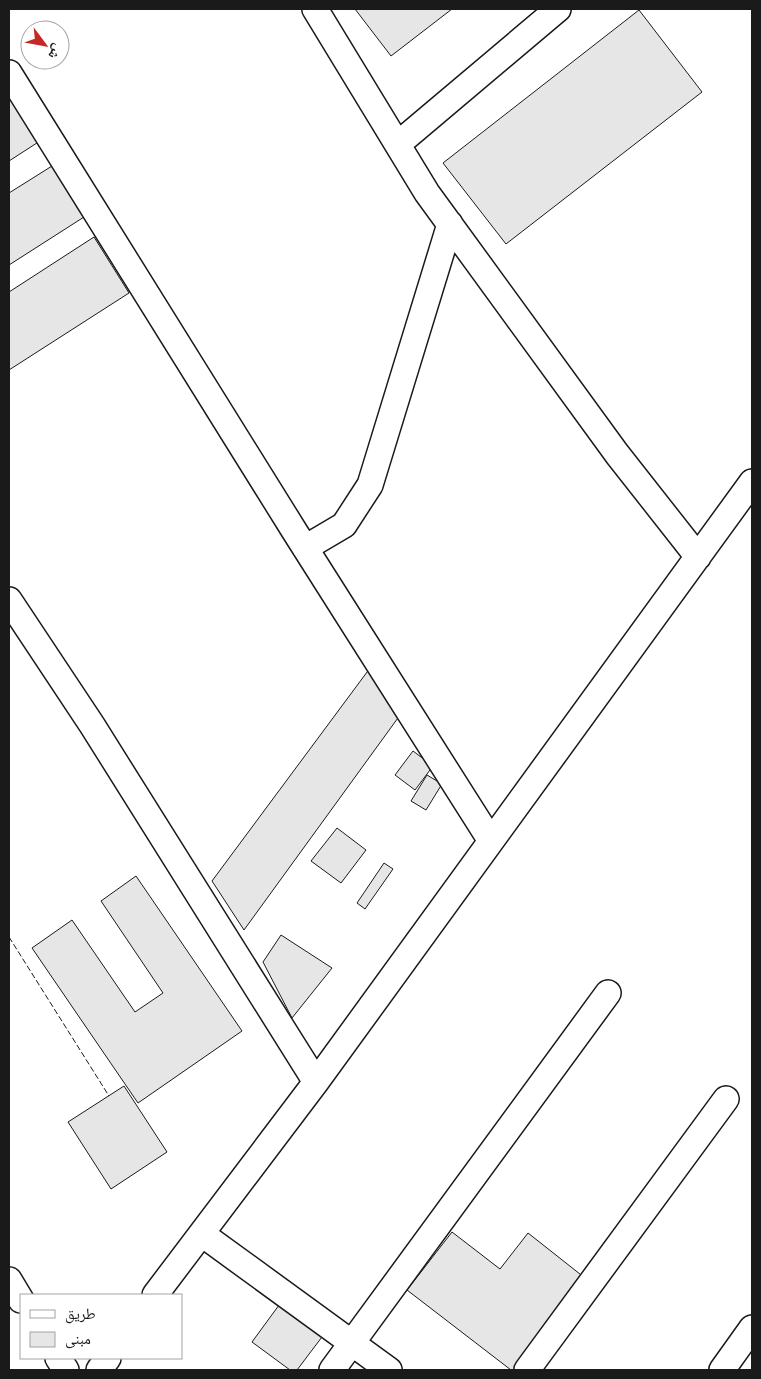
<svg xmlns="http://www.w3.org/2000/svg" width="761" height="1379" font-family="'Public Sans','Noto Naskh Arabic',sans-serif">
	<style>
		.building { fill: #e6e6e6; stroke: #1a1a1a }
		.lines { fill: none; stroke-linecap: round; stroke-linejoin: round }
		.minor-casing { stroke: #1a1a1a; stroke-width: 28 }
		.minor { stroke: #fff; stroke-width: 25 }
		.fence { stroke: #1a1a1a; stroke-width: 1; stroke-dasharray: 6 2.5; stroke-linecap: butt }
	</style>
	<rect width="100%" height="100%" fill="#fff"/>
	<!-- building -->
	<path class="building" d="M355 9H452L391 56Z
		M639 10 702 92 506 244 443 163Z
		M9 92 40 141 9 161Z
		M52 166 84 217 9 265V193Z
		M94 237 129 293 9 370V292Z
		M373 664 403 711 244 930 212 881Z
		M413 751 433 766 415 790 395 775Z
		M427 775 442 784 426 810 411 801Z
		M337 828 366 850 341 883 311 861Z
		M384 863 393 869 365 909 357 903Z
		M136 876 242 1031 138 1103 32 948 72 920 135 1012 163 993 101 901Z
		M281 935 332 968 292 1018 263 962Z
		M124 1086 167 1152 111 1189 68 1122Z
		M452 1232 500 1269 528 1233 585 1278 514 1370H511L407 1290Z
		M282 1301 325 1333 297 1370H290L252 1342Z"/>
	<g class="lines">
		<!-- minor casing -->
		<g class="minor-casing">
			<path id="minor" d="M315 9 427 193 617 454 698 557
				M9 73 295 532 491 841
				M398 144 558 9
				M305 548 344 525 370 485 450 224
				M9 600 92 725 316 1082
				M202 1234 389 1370
				M9 1280 21 1300
				M155 1295 316 1082 752 482
				M58 1358 66 1370
				M99 1370 108 1358
				M332 1370 608 993
				M527 1370 726 1099
				M722 1370 752 1328"/>
		</g>
		<!-- minor -->
		<use href="#minor" class="minor"/>
		<!-- fence -->
		<path class="fence" d="M9 937 109 1096"/>
	</g>
	<!-- border -->
	<rect width="761" height="1379" fill="none" stroke="#1a1a1a" stroke-width="20"/>
	<!-- legend -->
	<rect x="20" y="1294" width="162" height="65" fill="#ffffff" stroke="#a3a3a3"/>
	<rect x="30" y="1310" width="25" height="8" fill="#ffffff" stroke="#a3a3a3"/>
	<text x="65" y="1319" font-size="15" fill="#1a1a1a">طريق</text>
	<rect x="30" y="1332" width="25" height="15" fill="#e6e6e6" stroke="#a3a3a3"/>
	<text x="65" y="1344" font-size="15" fill="#1a1a1a">مبنى</text>
	<!-- north arrow -->
	<g transform="translate(45 45) rotate(122)"><circle r="24" fill="#ffffff" stroke="#a3a3a3"/>
	<path d="M0-4L9 19L0 12L-9 19Z" fill="#c62828"/>
	<text y="-8" font-size="14" font-weight="bold" text-anchor="middle" fill="#1a1a1a">ش</text>
	</g>
</svg>
